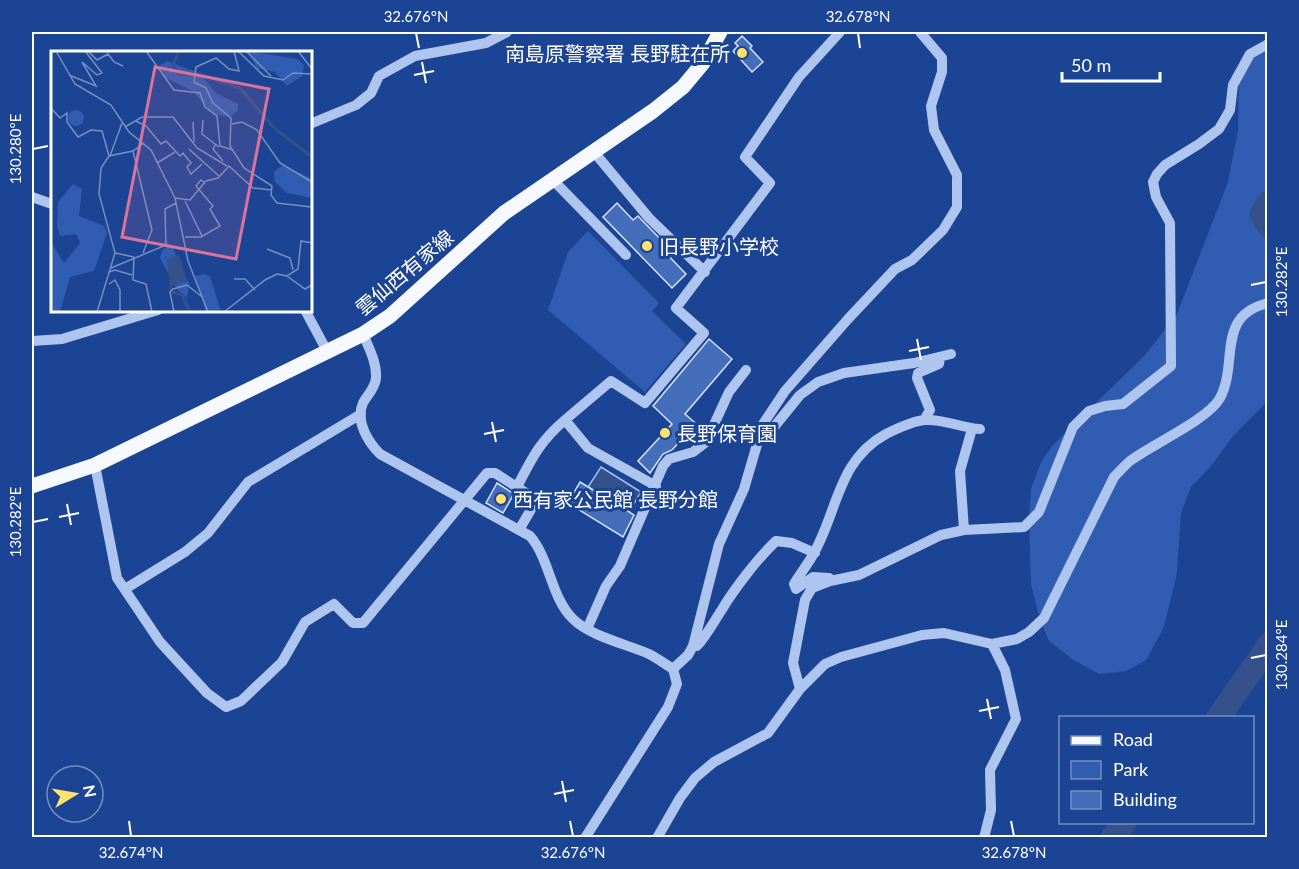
<svg xmlns="http://www.w3.org/2000/svg" width="1299" height="869" font-family="Lato,'Noto Sans JP',sans-serif">
	<style>
		.green { fill: #305db2 }
		.water { fill: #34518c; stroke: #a1bef1; stroke-width: 1.5 }
		.lines { fill: none; stroke-linecap: round; stroke-linejoin: round }
		.river { stroke: #34518c; stroke-width: 24 }
		.building { fill: #446eba; stroke: #d4e2fa; stroke-width: 1.5 }
		.minor { stroke: #aec5ef; stroke-width: 10 }
		.major { stroke: #f6f9ff; stroke-width: 15 }
		.ticks { fill: none; stroke: #fff; stroke-width: 2 }
		.poi-dot { fill: #ffe36c; stroke: #1c4494; stroke-width: 2 }
		.labels { text-anchor: middle; dominant-baseline: central; stroke-width: 6; stroke-linejoin: round; paint-order: stroke }
		.poi-label { font-size: 20px; fill: #fff; stroke: #1c4494; text-anchor: start }
		.street-label { font-size: 20px; fill: #fff; stroke: #1c4494 }
		.inset-river { fill: none; stroke: #34518c; stroke-width: 3 }
		.inset-road { fill: none; stroke: #778fbf; stroke-width: 1.5 }
		.view { fill: #da749d; fill-opacity: 0.15; stroke: #da749d; stroke-width: 3 }
		.inset-edge { fill: none; stroke: #fff; stroke-width: 3 }
		.neatline { fill: none; stroke: #fff; stroke-width: 2 }
		.ticks-label { font-size: 15px; text-anchor: middle; fill: #fff }
	</style>
	<rect width="100%" height="100%" fill="#1c4494"/>
	<!-- green -->
	<path class="green" d="M1267 49V402L1234 435 1211 466 1191 487 1181 513 1177 573 1164 627 1146 660 1126 671 1099 674 1072 659 1049 641 1040 620 1031 585 1029 519 1031 489 1041 462 1053 445 1145 355 1177 314 1228 182 1238 131 1239 81 1254 56Z
		M588 231 659 303 652 311 686 344 645 392 548 310 568 252Z"/>
	<!-- water -->
	<path class="water" d="M601 467 641 492 629 512 588 487Z"/>
	<g class="lines">
		<!-- river -->
		<path class="river" d="M1268 203 1262 214 1268 225
			M1218 718 1265 651 1268 645
			M1112 838 1125 822"/>
	</g>
	<!-- building -->
	<path class="building" d="M742 36 752 46 750 48 763 62 752 72 733 51 738 46 735 43Z
		M617 203 633 220 638 216 665 244 661 248 686 274 672 288 603 217Z
		M709 339 732 359 685 414 701 428 689 440 685 436 672 450 663 454 650 473 638 461 672 424 653 406Z
		M580 482 634 515 623 537 568 503Z
		M497 483 514 494 503 513 486 503Z"/>
	<g class="lines">
		<!-- minor -->
		<path class="minor" d="M310 124 356 105 371 93 379 76 415 56 486 43 507 32
			M594 152 649 218 705 272
			M552 179 626 255
			M32 197 52 204
			M305 310 327 351
			M363 334C369 348 377 363 376 378 375 389 367 395 363 403 355 421 368 442 380 454L530 536C550 559 551 598 573 619 590 636 626 644 649 654 657 658 665 664 673 669L677 684 668 707 585 838
			M32 341 62 339 158 310
			M924 420 930 410 917 378 918 373 939 364 940 358
			M759 436 774 427 800 395 818 382 844 373 914 363 951 354
			M95 465 117 578 160 642 207 693 226 707 241 701 282 662 305 622 334 604 353 623H363L487 473H495L534 498 533 506 519 530
			M656 486 588 448 565 420 611 381 645 403 704 333 676 308 770 183 745 157 799 77 840 32
			M517 487C532 458 540 441 565 420
			M964 530 960 471 972 429
			M830 581 829 578 813 577 796 589 794 584C800 574 808 564 814 553 838 510 838 460 886 434 898 428 913 421 925 420 945 419 961 428 980 429
			M125 589 185 552 208 533 248 482 361 414
			M587 629 606 586 620 566 663 466 669 459 693 452 706 442 729 392 746 370
			M693 646H697C707 635 713 623 721 611 734 589 758 558 776 541L792 543 815 553
			M673 669 688 655 693 646 719 544 744 489 763 424 785 391 848 319 895 269 912 260 943 230 957 207V175L934 130 931 106 942 72V58L920 32
			M800 689 793 663 805 600 812 588 830 581 859 575 941 535 964 530 1024 527 1039 512 1073 427 1089 411 1105 406 1123 404 1171 366 1170 223 1156 197 1153 182 1157 174 1165 165 1199 144 1219 129 1230 110 1233 85 1250 54 1268 44
			M657 838 680 798 695 778 714 762 768 733 800 689 825 664 841 657 922 635 944 633 992 644 1017 639 1029 632 1044 618 1114 477C1119 472 1124 466 1130 461 1151 445 1209 419 1220 398 1239 362 1215 316 1268 303
			M984 838 991 810 990 770 1016 719 1005 670 992 644"/>
		<!-- major -->
		<path class="major" d="M32 486 95 465 363 334 390 316 504 213 653 111 683 87 703 63 720 32"/>
	</g>
	<!-- ticks -->
	<path class="ticks" d="M416 33 419 48M858 33 860 48M422 62 426 83M414 75 434 71M33 149 48 146M1251 285 1266 282M917 339 921 360M909 351 929 347M492 422 496 442M484 434 504 430M67 504 71 525M59 517 79 513M33 522 48 519M1251 658 1266 655M987 699 991 719M979 711 999 707M562 781 566 802M554 794 574 790M129 821 131 836M570 821 573 836M1011 821 1014 836"/>
	<!-- markers -->
	<g class="poi-dot">
		<circle cx="742" cy="53" r="6"/>
		<circle cx="647" cy="246" r="6"/>
		<circle cx="665" cy="433" r="6"/>
		<circle cx="501" cy="499" r="6"/>
	</g>
	<g class="labels">
		<!-- poi labels -->
		<g class="poi-label">
			<text x="730" y="53" text-anchor="end">南島原警察署 長野駐在所</text>
			<text x="659" y="246">旧長野小学校</text>
			<text x="677" y="433">長野保育園</text>
			<text x="513" y="499">西有家公民館 長野分館</text>
		</g>
		<!-- street labels -->
		<g class="street-label">
			<text transform="translate(404 272) rotate(-40)">雲仙西有家線</text>
		</g>
	</g>
	<!-- overview -->
	<g transform="translate(51 51)">
		<rect width="261" height="261" fill="#1c4494"/>
		<path d="M197 0 246 8 253 14 251 25 236 35 224 21 206 17ZM116 10 148 22 165 42 187 53V59L179 66 161 63 142 40 113 26 108 15ZM17 67a8 8 0 1 1 16 0a8 8 0 1 1-16 0ZM232 114 261 128V147L236 142 224 131 223 121ZM22 133 31 138 28 165 53 175 56 182 43 220 19 226 9 261H0V191L13 212 29 192 25 183 9 185 6 176 7 151ZM117 195 122 197 138 233 136 247 125 237 109 207 111 199ZM153 223 159 225 170 261H155L144 225Z" fill="#305db2"/>
		<path d="M128 204 136 230 119 236 116 208Z" fill="#34518c"/>
		<path class="inset-river" d="M128 0 122 14 128 24 148 23 189 37 223 77 261 106M119 235 121 241 131 244 139 261"/>
		<path class="inset-road" d="M5 0 24 33 60 54 78 81 100 99 124 147 137 210 157 261M37 0 46 9 57 3 63 11 72 15M95 0 123 39 149 42 154 56 166 65 169 95 182 99M183 0 188 20 178 18 165 7 145 16 143 31 155 37 162 52 180 67 179 95 193 117 221 135 220 144 226 152 261 156M187 0 213 25 232 29 242 22 261 23M195 0 220 25M247 0 261 18M18 24 45 35 31 11 46 24 51 22 34 0M0 57 9 67 16 62V71L27 86 40 79 51 80 58 105M152 69 151 83 168 96M85 70 95 75 110 93 115 90 129 105 132 102 140 112 136 116 140 123 151 113M142 71 143 91M181 73 191 71 206 79 229 112 261 131M74 76 91 66H122L146 97 176 115M164 94 162 98 172 110M138 98 168 125M82 100 101 179 92 202M59 105 71 72M106 112 124 101M124 147 139 149 155 130 167 127 178 115 202 137 221 139M134 150 151 185M134 186H150L169 175 159 158 162 155 145 135 150 129 154 132M216 198 239 207 242 219M64 202 83 206M83 206 82 229 95 233 101 261M60 217 115 194 114 158 125 152M58 221 64 219 81 224M236 225 254 238 261 234M183 228H194L204 239M58 233 64 229 69 239V261M46 261 64 202 48 143 50 117 58 105 82 100 93 92M123 261 119 241 122 238 136 234 150 245M173 261 214 229 226 223 236 225 247 218 250 190 261 192"/>
		<path class="view" d="M104 16 218 38 185 208 71 186Z"/>
		<rect width="261" height="261" class="inset-edge"/>
	</g>
	<!-- border -->
	<rect width="1299" height="869" fill="none" stroke="#1c4494" stroke-width="66"/>
	<!-- legend -->
	<rect x="1059" y="716" width="195" height="108" fill="#1c4494" stroke="#778fbf" stroke-width="1.5"/>
	<rect x="1071" y="736" width="30" height="9" fill="#f6f9ff" stroke="#778fbf" stroke-width="1.5"/>
	<text x="1113" y="746" font-size="18" fill="#ffffff">Road</text>
	<rect x="1071" y="761" width="30" height="18" fill="#305db2" stroke="#778fbf" stroke-width="1.5"/>
	<text x="1113" y="776" font-size="18" fill="#ffffff">Park</text>
	<rect x="1071" y="791" width="30" height="18" fill="#446eba" stroke="#778fbf" stroke-width="1.5"/>
	<text x="1113" y="806" font-size="18" fill="#ffffff">Building</text>
	<!-- north arrow -->
	<g transform="translate(75 794) rotate(79)"><circle r="28" fill="#1c4494" stroke="#778fbf" stroke-width="1.5"/>
	<path d="M0-4.5L10 22L0 15L-10 22Z" fill="#ffe36c"/>
	<text y="-9" font-size="16" font-weight="bold" text-anchor="middle" fill="#ffffff">N</text>
	</g>
	<!-- scale -->
	<path d="M1062 72v9h98v-9" fill="none" stroke="#ffffff" stroke-width="3"/>
	<text x="1071" y="72" font-size="18" fill="#ffffff" stroke="#1c4494" stroke-width="4.5" paint-order="stroke">50 m</text>
	<rect x="33" y="33" width="1233" height="803" class="neatline"/>
	<g class="ticks-label">
		<text x="416" y="22">32.676°N</text>
		<text x="858" y="22">32.678°N</text>
		<text transform="translate(16 149) rotate(-90)" y="5">130.280°E</text>
		<text transform="translate(1282 282) rotate(-90)" y="5">130.282°E</text>
		<text transform="translate(16 522) rotate(-90)" y="5">130.282°E</text>
		<text transform="translate(1282 655) rotate(-90)" y="5">130.284°E</text>
		<text x="131" y="858">32.674°N</text>
		<text x="573" y="858">32.676°N</text>
		<text x="1014" y="858">32.678°N</text>
	</g>
</svg>
